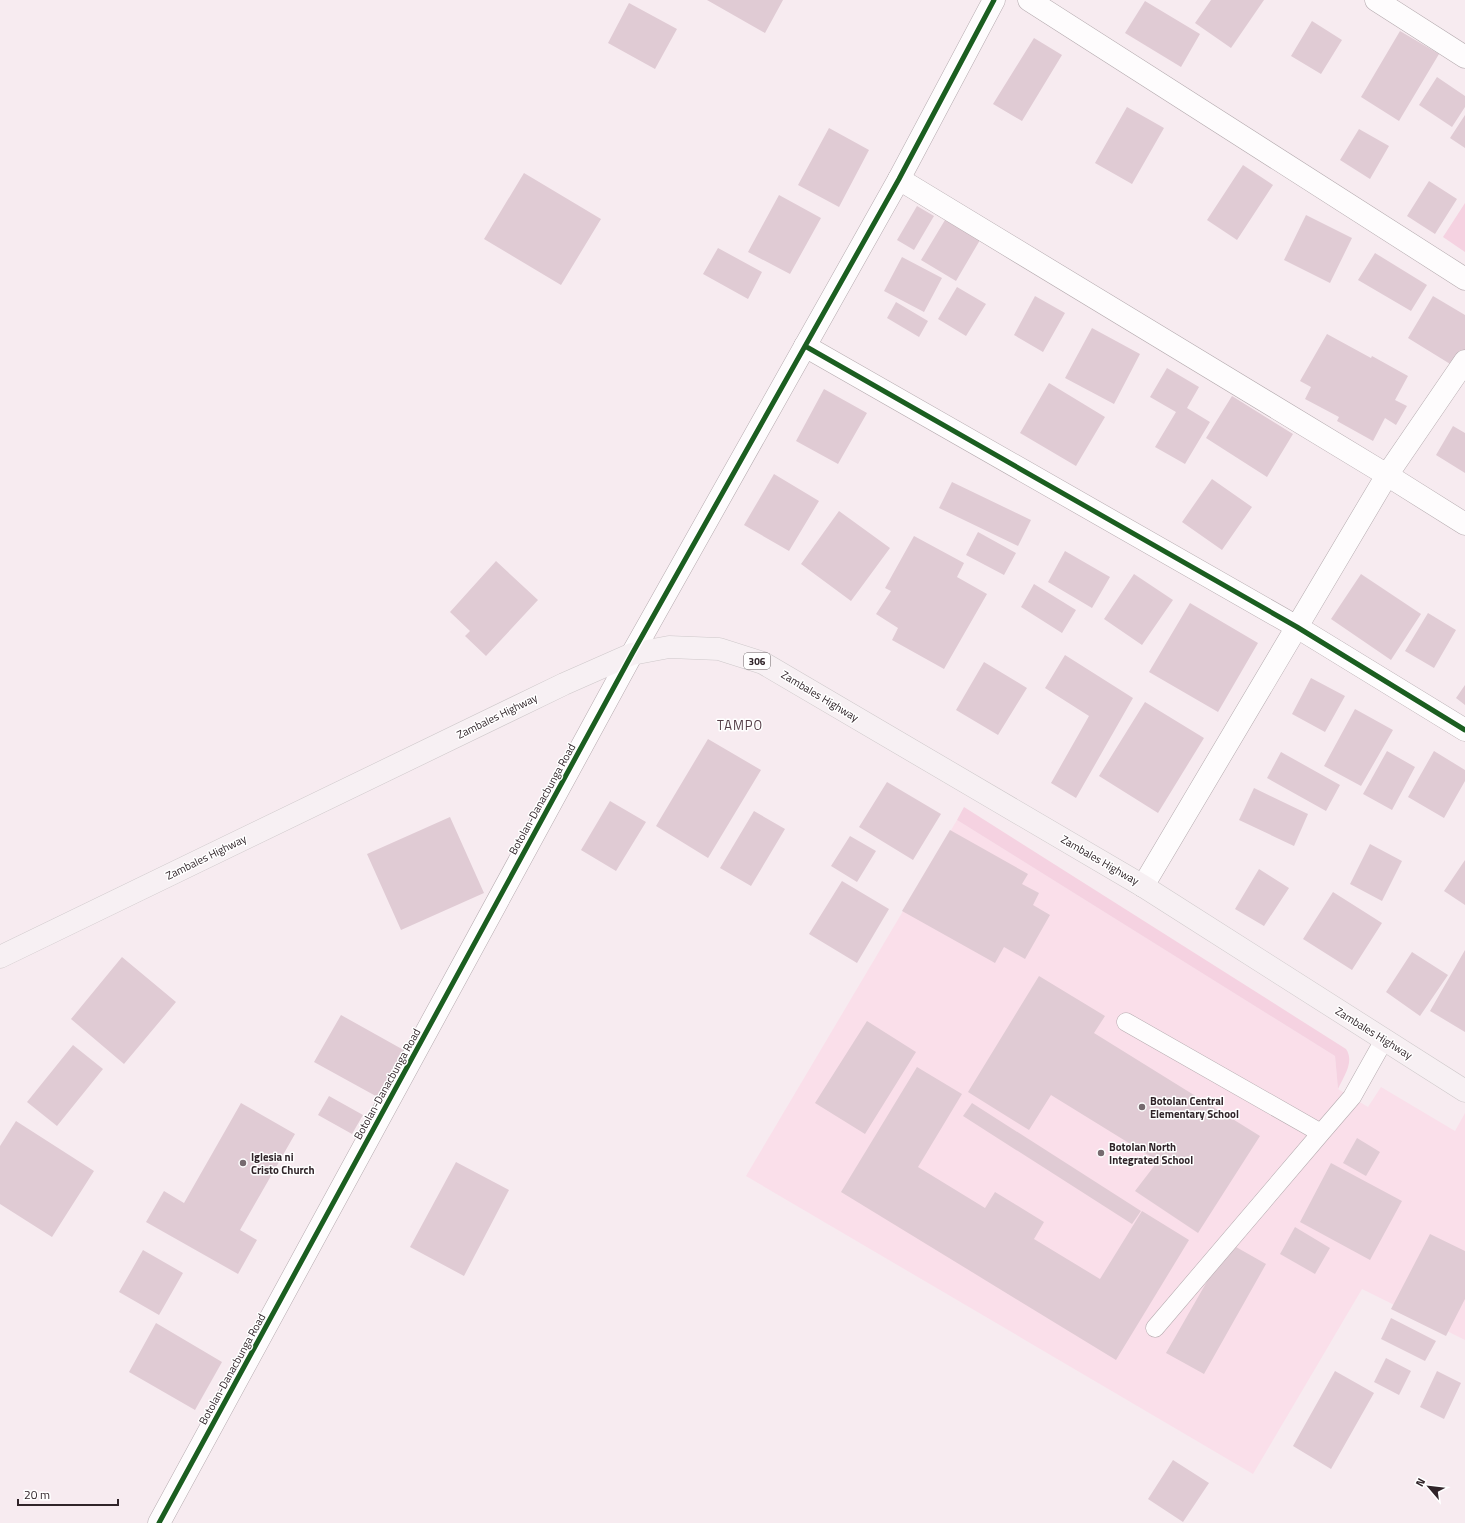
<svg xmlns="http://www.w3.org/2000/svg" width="1465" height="1523" font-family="'Titillium Web',sans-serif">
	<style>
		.built { fill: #fadfea }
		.green { fill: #f5d2e1 }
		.building { fill: #e0cbd4 }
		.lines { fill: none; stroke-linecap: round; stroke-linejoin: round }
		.lane-casing { stroke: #b4aaae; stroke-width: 19 }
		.street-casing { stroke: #b4aaae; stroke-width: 23 }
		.secondary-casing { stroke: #b4aaae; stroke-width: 23 }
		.primary-casing { stroke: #cec8ca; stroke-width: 23 }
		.lane { stroke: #fefcfd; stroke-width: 18 }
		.street { stroke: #fefcfd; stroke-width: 22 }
		.secondary { stroke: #fefcfd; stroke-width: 22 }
		.primary { stroke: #f7f0f3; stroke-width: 22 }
		.cycleway-casing { stroke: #fff; stroke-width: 8 }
		.cycleway { stroke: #1b5e20; stroke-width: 5 }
		.poi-dot { fill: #766a6f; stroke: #fff; stroke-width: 1.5 }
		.labels { text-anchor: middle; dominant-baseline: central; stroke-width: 3; stroke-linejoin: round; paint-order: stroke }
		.shield { fill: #fff; stroke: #6e6669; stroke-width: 1 }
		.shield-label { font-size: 10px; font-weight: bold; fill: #302429 }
		.street-label { font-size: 11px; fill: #302429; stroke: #fff }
		.poi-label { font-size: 11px; font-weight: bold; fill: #302429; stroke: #fff; text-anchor: start }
		.quarter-label { font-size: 13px; letter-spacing: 1px; fill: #543c46; stroke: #fff }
	</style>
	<rect width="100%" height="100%" fill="#f7ebf0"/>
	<!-- built -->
	<path class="built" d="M957 820 1335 1056 1338 1089 1368 1107 1381 1087 1455 1131 1465 1113V1340L1362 1289 1253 1474 746 1176Z"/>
	<!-- green -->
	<path class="green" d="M1465 203V252L1443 237Z
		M964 807 1346 1049C1355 1062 1343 1077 1338 1089L1335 1056 957 820Z"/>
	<!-- building -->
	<path class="building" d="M707 0H783L765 33Z
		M1211 0H1264L1231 48 1195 23Z
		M1145 1 1200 34 1181 67 1125 33Z
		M629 3 677 29 655 69 608 43Z
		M1312 21 1342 40 1321 74 1291 56Z
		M1400 31 1439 54 1399 121 1361 97Z
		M1034 38 1062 55 1022 121 993 104Z
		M1437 77 1465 96V107L1452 127 1419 105Z
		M1127 107 1164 128 1132 184 1095 163Z
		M1465 115V148L1450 138Z
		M829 128 869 150 839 207 798 185Z
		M1359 129 1389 146 1370 179 1340 160Z
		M1243 165 1273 185 1237 240 1207 220Z
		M524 173 601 219 561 285 484 239Z
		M1429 181 1457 199 1435 234 1407 216Z
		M779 195 821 218 790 274 748 252Z
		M917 206 934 216 914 250 897 240Z
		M1306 215 1352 238 1330 283 1284 260Z
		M945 220 980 240 956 281 921 260Z
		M718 248 762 272 748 299 703 274Z
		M1375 253 1427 285 1411 311 1358 280Z
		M902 257 942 278 924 312 884 291Z
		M957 287 986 304 966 336 938 319Z
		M1035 296 1065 313 1043 352 1014 335Z
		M1433 296 1465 315V351L1455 367 1408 338Z
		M896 302 928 321 919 337 887 318Z
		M1092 328 1140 354 1114 404 1065 378Z
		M1327 334 1371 358 1372 356 1408 376 1395 400 1407 406 1396 425 1385 418 1373 441 1337 421 1339 417 1305 399 1311 387 1300 381Z
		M1167 368 1199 387 1187 408 1210 422 1185 464 1155 447 1176 412 1150 397Z
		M1049 383 1105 417 1076 466 1020 433Z
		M824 389 867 413 838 464 796 441Z
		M1232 396 1293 434 1267 477 1206 438Z
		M1453 426 1465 433V473L1436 455Z
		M774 474 819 501 789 551 744 525Z
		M1212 479 1252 507 1222 550 1182 522Z
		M952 482 1031 520 1018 546 939 508Z
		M839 511 890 548 851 601 801 564Z
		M978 532 1016 553 1004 575 966 555Z
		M914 536 964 563 957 577 987 594 944 669 892 640 898 628 876 614 891 591 885 588Z
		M1065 551 1110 577 1092 608 1048 582Z
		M496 561 538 600 486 656 465 636 470 631 450 612Z
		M1134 574 1173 600 1142 645 1104 619Z
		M1361 574 1421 614 1391 660 1331 619Z
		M1034 584 1076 610 1062 633 1021 607Z
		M1190 603 1258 643 1218 712 1149 672Z
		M1428 613 1456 630 1434 668 1405 651Z
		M1065 655 1133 698 1076 798 1051 783 1089 716 1045 688Z
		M984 662 1027 688 998 735 956 710Z
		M1311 678 1345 696 1325 732 1292 714Z
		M1465 685V705L1456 698Z
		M1145 702 1204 738 1158 813 1099 776Z
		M1355 709 1393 730 1361 786 1324 766Z
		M708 739 761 770 708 858 656 826Z
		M1387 751 1415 767 1392 810 1363 794Z
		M1434 751 1465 770V781L1444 818 1408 797Z
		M1281 752 1340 785 1326 811 1267 778Z
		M887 782 941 814 913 860 859 827Z
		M1254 788 1308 814 1294 846 1239 820Z
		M610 801 646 822 616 871 581 850Z
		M754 811 785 829 751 886 720 868Z
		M450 817 484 893 401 930 367 854Z
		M950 830 1028 874 1022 884 1039 893 1033 905 1050 915 1025 959 1004 947 995 963 902 911Z
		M850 836 876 851 857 882 831 866Z
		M1370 844 1402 861 1382 901 1350 884Z
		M1465 860V905L1444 891Z
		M1259 869 1289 888 1264 926 1235 909Z
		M842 881 889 909 857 963 809 934Z
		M1333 892 1382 923 1352 970 1303 939Z
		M1465 950V1032L1430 1011Z
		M1412 952 1448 975 1420 1016 1386 992Z
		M122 957 176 1002 124 1064 71 1019Z
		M1039 976 1105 1016 1094 1033 1260 1136 1198 1233 1135 1191 1158 1161 1051 1095 1029 1130 968 1092Z
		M341 1015 409 1053 383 1100 314 1062Z
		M867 1021 916 1052 865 1134 815 1103Z
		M73 1045 103 1069 57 1126 27 1102Z
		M917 1067 962 1094 918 1167 985 1208 995 1192 1044 1222 1034 1239 1100 1279 1142 1211 1189 1240 1116 1360 841 1192Z
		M329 1096 363 1115 352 1134 318 1115Z
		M241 1103 295 1134 240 1230 257 1240 238 1274 146 1222 164 1191 184 1203Z
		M972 1103 1141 1211 1132 1224 963 1116Z
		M16 1121 94 1171 52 1237 0 1204V1146Z
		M1357 1138 1380 1152 1366 1176 1343 1163Z
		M456 1162 509 1190 464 1276 410 1247Z
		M1331 1163 1402 1201 1370 1260 1300 1222Z
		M1295 1227 1330 1248 1315 1274 1280 1254Z
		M1430 1234 1465 1251V1299L1446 1336 1391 1309Z
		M1229 1243 1266 1264 1204 1374 1166 1353Z
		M143 1250 183 1273 159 1315 119 1292Z
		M1391 1318 1436 1341 1425 1361 1381 1339Z
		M156 1323 222 1362 195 1410 129 1372Z
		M1386 1358 1411 1371 1399 1395 1374 1382Z
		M1335 1371 1374 1393 1331 1469 1293 1446Z
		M1437 1371 1461 1383 1444 1419 1420 1407Z
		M1173 1460 1209 1483 1183 1522 1148 1499Z"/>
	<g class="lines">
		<!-- lane casing -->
		<g class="lane-casing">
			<path id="lane" d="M1126 1022 1321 1133 1352 1097 1384 1040
				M1155 1328 1321 1133"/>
		</g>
		<!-- street casing -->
		<g class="street-casing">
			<path id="street" d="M1376 0 1465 57
				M899 179 1387 475 1465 524
				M805 346 1297 627 1465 730
				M1143 886 1387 475 1465 361"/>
		</g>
		<!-- secondary casing -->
		<g class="secondary-casing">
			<path id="secondary" d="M1029 0 1465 279
				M159 1523 632 654 899 179 994 0"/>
		</g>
		<!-- primary casing -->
		<g class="primary-casing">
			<path id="primary" d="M0 957 564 684 632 654 669 647 719 649 763 663 1143 886 1465 1091"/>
		</g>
		<!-- lane -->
		<use href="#lane" class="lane"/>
		<!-- street -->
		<use href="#street" class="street"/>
		<!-- secondary -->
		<use href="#secondary" class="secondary"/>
		<!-- primary -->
		<use href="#primary" class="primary"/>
		<!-- cycleway casing -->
		<g class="cycleway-casing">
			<path id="cycleway" d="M805 346 1297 627 1465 730
				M159 1523 632 654 899 179 994 0"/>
		</g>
		<!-- cycleway -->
		<use href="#cycleway" class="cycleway"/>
	</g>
	<!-- markers -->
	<g class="poi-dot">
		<circle cx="1142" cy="1107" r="4"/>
		<circle cx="1101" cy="1153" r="4"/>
		<circle cx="243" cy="1163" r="4"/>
	</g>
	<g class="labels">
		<!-- shield labels -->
		<rect class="shield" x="744" y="653" width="26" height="16" rx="3"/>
		<g class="shield-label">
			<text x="757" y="661">306</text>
		</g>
		<!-- street labels -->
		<g class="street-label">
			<text transform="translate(820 696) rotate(31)">Zambales Highway</text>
			<text transform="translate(497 716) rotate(-26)">Zambales Highway</text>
			<text transform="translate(542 799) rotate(-61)">Botolan-Danacbunga Road</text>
			<text transform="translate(206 857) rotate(-26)">Zambales Highway</text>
			<text transform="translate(1100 860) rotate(30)">Zambales Highway</text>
			<text transform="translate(1374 1033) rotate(32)">Zambales Highway</text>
			<text transform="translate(387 1084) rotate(-61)">Botolan-Danacbunga Road</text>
			<text transform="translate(232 1369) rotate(-61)">Botolan-Danacbunga Road</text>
		</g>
		<!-- poi labels -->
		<g class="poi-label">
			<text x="1150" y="1101">Botolan Central<tspan x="1150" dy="13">Elementary School</tspan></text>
			<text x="1109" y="1147">Botolan North<tspan x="1109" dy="13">Integrated School</tspan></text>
			<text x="251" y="1157">Iglesia ni<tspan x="251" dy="13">Cristo Church</tspan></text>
		</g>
		<!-- quarter labels -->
		<g class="quarter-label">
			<text x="740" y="725">TAMPO</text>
		</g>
	</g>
	<!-- north arrow -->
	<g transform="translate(1429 1487) rotate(298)" stroke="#ffffff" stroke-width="3" paint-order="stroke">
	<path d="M0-3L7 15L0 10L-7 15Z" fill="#302429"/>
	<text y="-6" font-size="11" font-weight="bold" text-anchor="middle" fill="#302429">N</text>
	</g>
	<!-- scale -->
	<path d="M18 1499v6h100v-6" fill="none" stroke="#302429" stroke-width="2"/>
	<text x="24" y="1499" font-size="12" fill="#302429" stroke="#ffffff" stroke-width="3" paint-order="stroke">20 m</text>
</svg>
